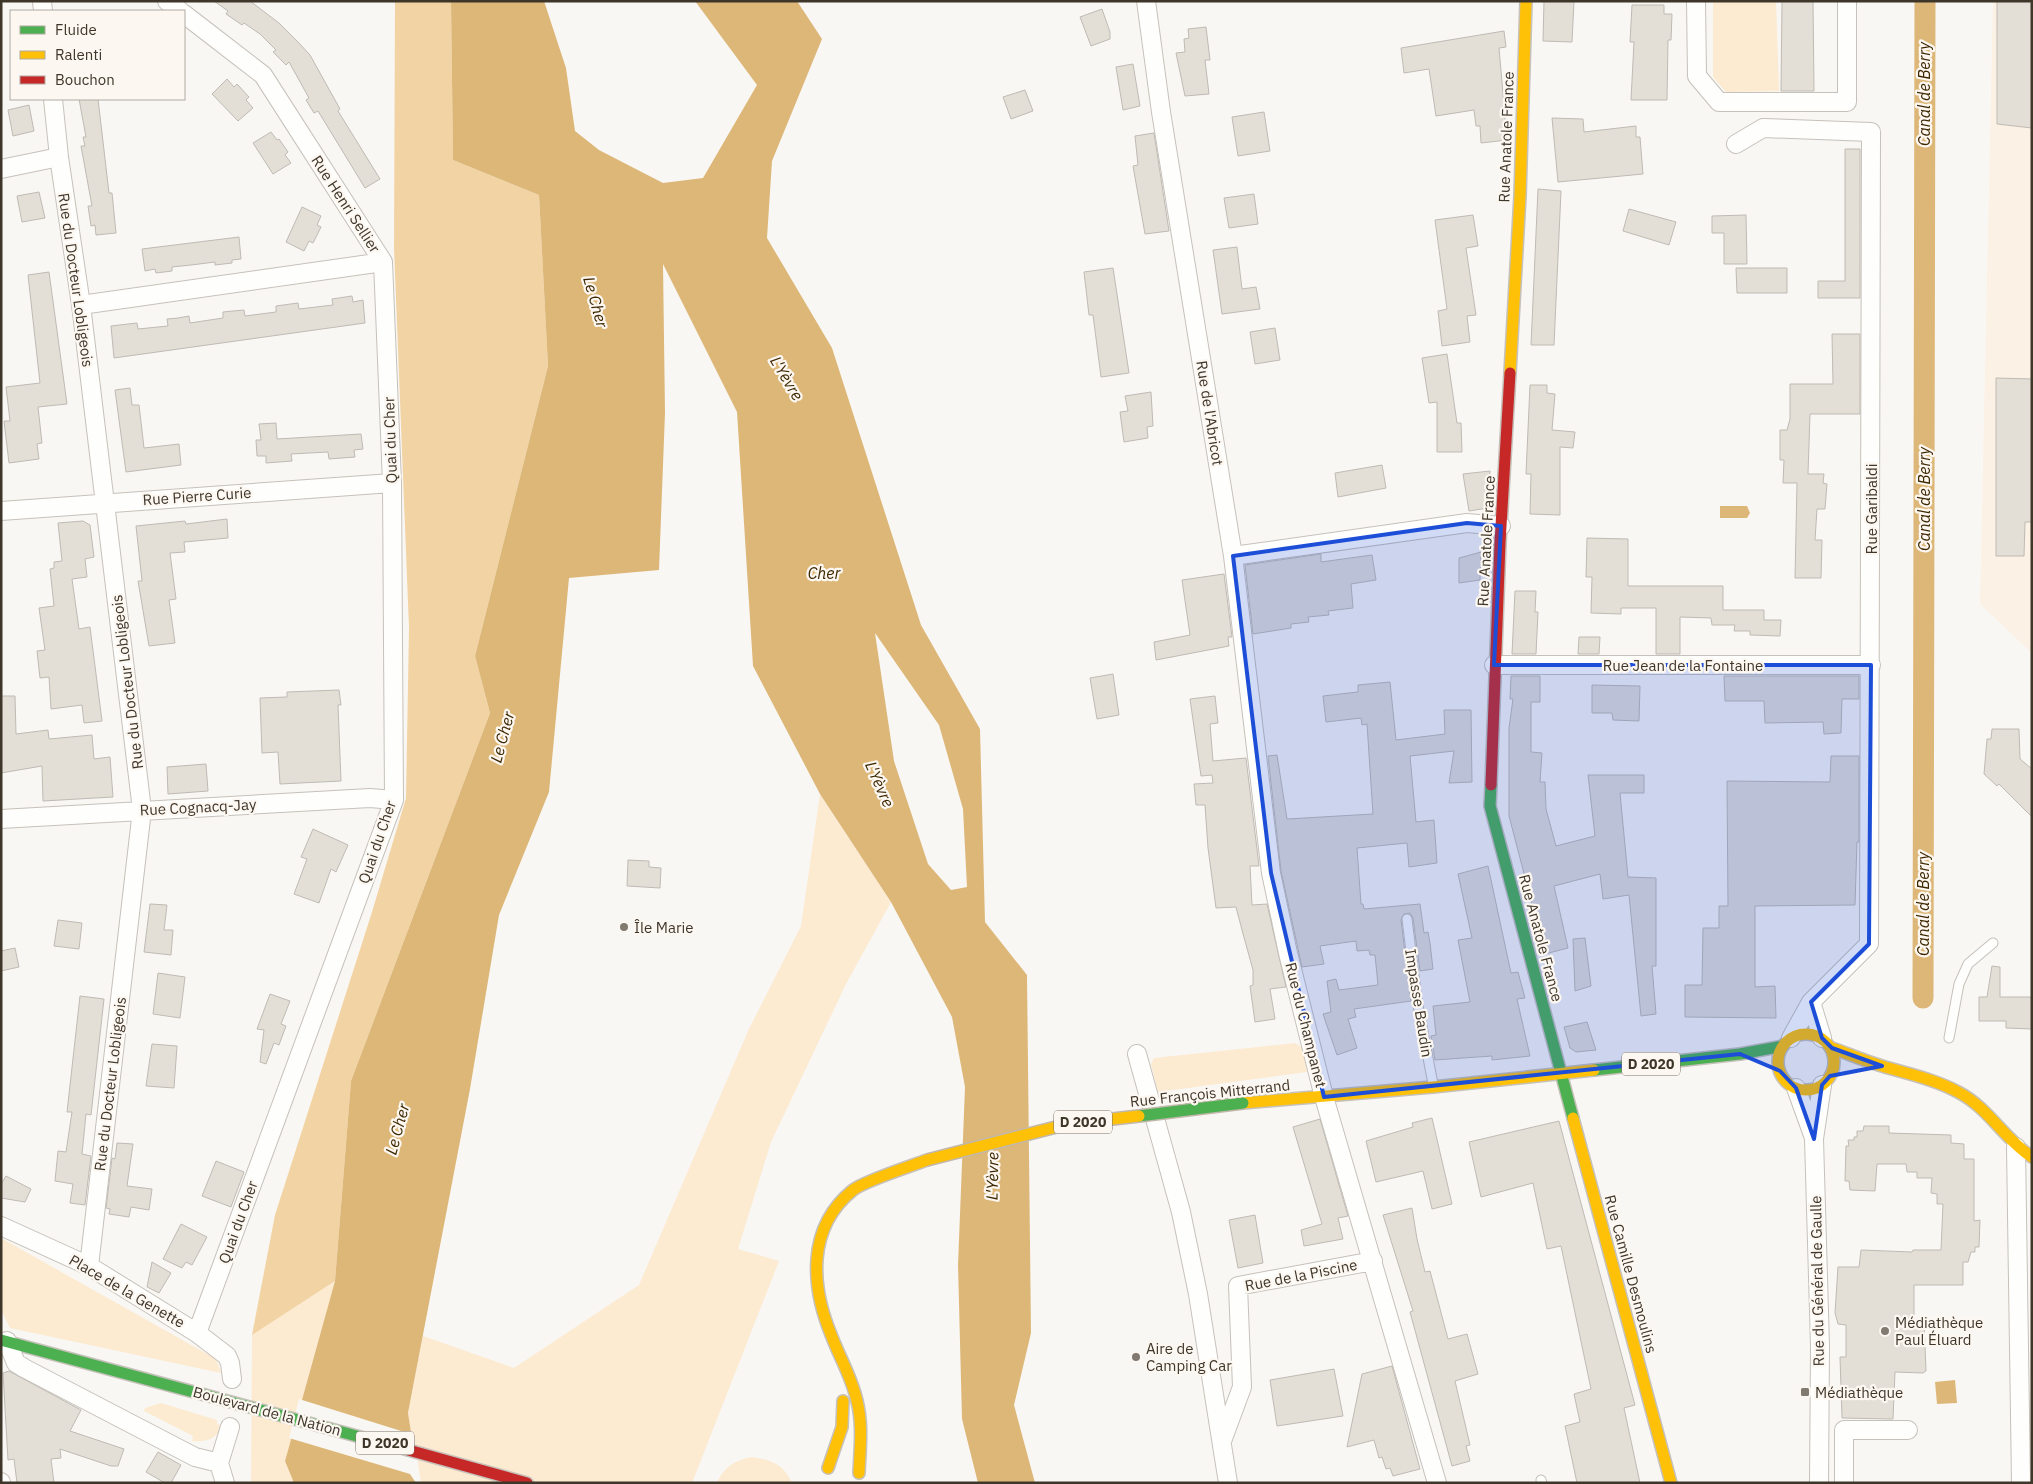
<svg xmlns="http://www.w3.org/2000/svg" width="2033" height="1484" font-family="'IBM Plex Sans',sans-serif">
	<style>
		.built { fill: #fbf1e4 }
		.green { fill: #fcead1 }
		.forest { fill: #f2d3a3 }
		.water { fill: #ddb778; fill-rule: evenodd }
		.pier { fill: #f9f7f4 }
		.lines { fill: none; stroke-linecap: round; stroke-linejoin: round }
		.canal { stroke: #ddb778; stroke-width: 21 }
		.building { fill: #e3ded6; stroke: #bfbab3 }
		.lane-casing { stroke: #c6c1ba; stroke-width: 11 }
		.street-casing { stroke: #c6c1ba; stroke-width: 20 }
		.fast-casing { stroke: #c6c1ba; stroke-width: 14 }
		.slow-casing { stroke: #c6c1ba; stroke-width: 14 }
		.jam-casing { stroke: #c6c1ba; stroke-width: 14 }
		.lane { stroke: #fefefd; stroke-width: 9 }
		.street { stroke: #fefefd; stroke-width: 18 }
		.fast { stroke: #4caf50; stroke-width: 11 }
		.slow { stroke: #ffc107; stroke-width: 11 }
		.jam { stroke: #c62828; stroke-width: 11 }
		.fast-bridge-casing { stroke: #c1b8ab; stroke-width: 14; stroke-linecap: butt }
		.slow-bridge-casing { stroke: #c1b8ab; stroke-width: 14; stroke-linecap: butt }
		.fast-bridge { stroke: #4caf50; stroke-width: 11 }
		.slow-bridge { stroke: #ffc107; stroke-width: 11 }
		.marked { fill: #1d4ed8; fill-opacity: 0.2; stroke: #1d4ed8; stroke-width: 4; stroke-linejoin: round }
		.poi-dot { fill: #807a71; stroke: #fcf7f1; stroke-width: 2 }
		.labels { text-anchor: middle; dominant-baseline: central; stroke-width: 4.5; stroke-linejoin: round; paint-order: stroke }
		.shield { fill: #fcf7f1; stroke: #787066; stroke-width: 1 }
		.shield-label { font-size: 14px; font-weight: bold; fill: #3f362a }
		.street-label { font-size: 15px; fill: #3f362a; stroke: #fcf7f1 }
		.poi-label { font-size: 15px; fill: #3f362a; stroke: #fcf7f1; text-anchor: start }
		.water-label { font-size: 16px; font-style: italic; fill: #3e2802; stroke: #fcf7f1 }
	</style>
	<rect width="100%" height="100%" fill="#f9f7f4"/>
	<!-- built -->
	<path class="built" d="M1993 1H2032V653L1980 604Z"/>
	<!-- green -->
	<path class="green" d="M1713 1H1776L1779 91 1726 92 1713 77Z
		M820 794 891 902 846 984 771 1142 738 1249 779 1261 692 1483H419L408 1413 423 1336 514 1368 639 1285 748 1031 801 926Z
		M1295 1043 1302 1047 1307 1072 1158 1092 1151 1064 1154 1058Z
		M1 1238 216 1359 221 1373 10 1328 1 1310Z
		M335 1281 285 1461 294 1483H251L252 1335Z
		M161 1403 217 1420V1424L222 1426C216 1440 206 1442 192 1441L193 1436 144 1411 145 1408Z
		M751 1457C770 1459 784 1464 792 1483H717C724 1467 734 1461 751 1457Z"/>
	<!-- forest -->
	<path class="forest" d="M395 1H451L453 160 539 195 548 366 475 656 490 713 351 1081 335 1281 252 1335 275 1215 372 912 406 798 409 628 394 248Z"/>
	<!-- water -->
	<path class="water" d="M451 1H544L566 68 575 131 599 150 663 183 703 178 757 85 695 1H797L822 39 772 161 767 238 832 348 921 625 980 729 985 922 1027 975 1031 1333 1014 1405 1035 1483H978L962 1419 958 1265 965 1087 952 1017 891 902 820 794 753 666 737 412 663 264 665 413 659 570 569 578 549 792 499 915 470 1089 408 1413 419 1483H294L285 1461 335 1281 351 1081 490 713 475 656 548 366 539 195 453 160ZM875 633 939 725 963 809 967 887 951 890 928 864 894 761Z
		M1720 506H1747L1750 513 1747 518H1720Z
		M1955 1380 1957 1403 1937 1404 1935 1382Z"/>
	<!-- pier -->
	<path class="pier" d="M299 1399 414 1435 421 1483H416L410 1474 289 1438Z"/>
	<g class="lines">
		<!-- canal -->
		<path class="canal" d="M1923 998 1925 1"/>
	</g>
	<!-- building -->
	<path class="building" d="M214 1H250L279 23 298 42 310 55 340 109 338 111 380 179 365 188 318 111 314 113 306 100 309 98 289 62 286 65 273 52 276 50 260 34 244 23 242 25 226 14 228 11Z
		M1544 1H1574L1572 42 1543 41Z
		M1782 1H1813L1814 91H1781Z
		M1997 1H2032V128L1997 124Z
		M1632 5H1664V14H1672L1671 40H1668L1667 100H1631L1634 42H1630Z
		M1102 9 1110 32V39L1091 46 1080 17Z
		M1206 27 1210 60H1205L1209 94 1185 96 1176 53 1185 52 1184 39 1189 38 1188 29Z
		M1504 31 1506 47 1499 48 1507 140 1481 143 1480 126H1476L1474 110 1436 116 1429 69 1404 73 1401 48Z
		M1133 64 1140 106 1123 110 1116 67Z
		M227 79 234 87 237 84 249 97 246 100 253 108 238 121 212 94Z
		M1025 90 1033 111 1011 119 1003 97Z
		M79 99H98L109 193H112L116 233 96 235 95 225 91 226 88 206H92L81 146H85L83 137H86Z
		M29 105 34 131 13 136 8 110Z
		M1264 112 1270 151 1238 156 1232 117Z
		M1552 118 1583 119 1584 132 1636 126V137H1640L1643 174 1558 182Z
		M271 132 277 140 279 139 288 152 285 155 291 163 273 174 253 143Z
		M1154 133 1169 231 1145 234 1133 166 1138 165 1135 136Z
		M1845 149H1860V298H1818V281H1845Z
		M1538 189 1561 191 1554 345H1531Z
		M39 192 45 218 22 222 17 196Z
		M1254 194 1258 224 1229 228 1224 198Z
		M302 207 321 216 317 225 321 227 313 243 309 241 304 251 286 242Z
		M1629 209 1676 222 1669 245 1623 231Z
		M1473 215 1478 246 1466 248 1476 315 1467 316 1470 342 1442 346 1438 311 1447 309 1435 220Z
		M1746 215 1747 264H1724V233H1712V216Z
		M239 237 241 259 232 260V263L215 265V262L191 265 172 267V271L156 273 155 269 145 271 142 249Z
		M1237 247 1242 289 1256 287 1260 309 1222 314 1213 250Z
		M1113 268 1129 373 1101 377 1093 315H1089L1084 272Z
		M1736 268H1787V293H1737Z
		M49 272 67 404 38 407 42 443 37 444 39 459 9 463 4 421H10L6 387 40 383 28 275Z
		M352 296 353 302 363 300 365 323 114 358 111 326 137 323 138 329 168 326 167 319 178 318 189 316 190 323 223 318V312L233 311 244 310 245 316 276 312V306L298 303 299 309 333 305 332 299Z
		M1275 328 1280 360 1255 364 1250 332Z
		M1832 334H1860V414H1810L1808 474H1824L1823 483 1827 484 1825 509H1817L1815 540H1822L1821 578H1795L1797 483H1783L1784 460H1780V430H1787L1790 419V384H1833Z
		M1447 354 1457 423H1461L1462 452H1437V402L1429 403 1422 358Z
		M1996 378 2032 379V522H2025L2024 556H1996Z
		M1530 385H1547V393L1555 394 1552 430 1575 432 1573 448 1560 447V515L1530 514 1531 474H1526Z
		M130 388 132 405H139L144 448 179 444 181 465 126 472 115 390Z
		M1151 392 1153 426 1147 427 1148 438 1124 442 1120 412 1128 411 1125 396Z
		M276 423 277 439 361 434 363 449 354 450 355 457 329 459 328 452 291 454 292 461 266 463V456H257L256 440H261L259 424Z
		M1382 465 1386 488 1338 497 1335 473Z
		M1490 471 1488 508 1469 511 1463 474Z
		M227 519 228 538 184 542 185 552 170 553 176 599 169 600 175 643 149 646 138 581H142L136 526 185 521 186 524Z
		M83 521 90 525 94 557 85 559 87 577 72 579 79 629 90 627 102 721 84 723 82 705 51 709 49 677 40 678 37 651 45 650 39 608 54 606 50 569 54 568V562L62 561 58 523Z
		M1587 538 1628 539V586H1723V610H1764V620H1781L1780 636 1750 635V631H1734L1735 625H1712L1711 618 1680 617V654H1656V608H1621V614L1591 613 1592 577H1586Z
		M1481 552 1480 580 1459 583V558Z
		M1321 554V562L1372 555 1376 580 1351 584 1353 608 1328 611 1329 615 1308 617 1309 622 1291 624V628L1253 634 1245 565Z
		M1224 574 1232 637H1228L1229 646 1156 660 1154 642 1190 635 1182 580Z
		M1515 591H1536L1535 612H1538L1536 654H1512Z
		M1579 637H1600L1599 654H1578Z
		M1113 674 1119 715 1097 719 1090 678Z
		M1511 676H1540V702H1531V752L1542 753 1540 782H1545L1546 809 1556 846 1595 836 1588 775H1644V793H1620L1628 877 1656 878V966H1652L1656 1014 1641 1016 1629 895 1603 899 1600 874 1554 886 1568 948 1545 954 1509 816V728L1513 699H1510Z
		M1724 676H1859V699H1842L1841 733 1824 734 1823 722 1765 723 1764 701H1725Z
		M1390 682 1396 740 1445 734 1444 710H1471L1472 782 1449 783 1454 751 1410 756 1416 822 1434 820 1437 863 1409 867 1407 843 1357 848 1361 904H1363L1364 909 1420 904 1424 933 1428 932 1430 943 1433 969 1420 971 1413 918 1410 913 1404 914 1401 920 1411 1001 1354 1009 1356 1017 1348 1019 1357 1048 1337 1055 1323 1014 1331 1012 1327 981 1336 979 1339 990 1378 985 1375 955H1370L1369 950 1357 951 1356 941 1320 946 1324 964 1302 967 1281 871 1268 756 1277 755 1287 819 1373 814 1367 724 1362 725 1361 718 1326 722 1323 696 1358 692V685Z
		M1592 685 1640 686 1639 721 1613 720 1612 713H1592Z
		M339 690 341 705H338L341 781 280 784 278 752 262 753 260 698 287 697V692Z
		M1 696H15L16 734 48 730 49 739 92 735 94 759 110 757 113 797 43 801 42 766 1 773Z
		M1215 696 1218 723 1210 724 1213 761 1246 758 1259 866H1250L1252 905 1267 904 1286 987 1270 989 1275 1019 1255 1022 1250 986 1253 985V970L1242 930 1236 907 1216 908 1208 848 1205 805H1196L1194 784 1213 783 1212 775 1201 776 1190 699Z
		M1992 729H2019L2020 759 2032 769V817L1999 784 1997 786 1984 774 1987 739H1991Z
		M1831 756H1859V842H1857L1855 905 1755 906V987L1775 986 1776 1018 1685 1017V985H1702L1703 928H1719V906H1728L1727 781 1830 782Z
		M206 764 208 791 168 794 167 767Z
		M313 829 348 845 336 872 331 869 319 903 294 894 307 859 301 857Z
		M628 860 649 861V867L661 868 660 888 627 886Z
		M1488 866 1511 973 1518 972 1525 998 1517 999 1530 1056 1492 1060V1056L1435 1060 1431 1036 1436 1035 1433 1006 1470 1002 1458 940 1472 938 1458 874Z
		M150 904 167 905 164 930H173L171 955 144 952Z
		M58 920 82 923 79 949 54 946Z
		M1585 938 1591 986 1575 991 1573 939Z
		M15 948 19 967 1 971V951Z
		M1992 966 2000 967V997H2032V1029L2006 1028V1021H1979V997H1987Z
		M158 973 185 977 180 1018 153 1014Z
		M270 994 290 1001 281 1024 286 1026 279 1045 274 1043 266 1064 260 1062 264 1030 257 1029Z
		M80 996 104 999 91 1115 86 1114 82 1154 91 1156 85 1205 70 1203 73 1184 55 1181 58 1151 66 1152 72 1112H67Z
		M1587 1022 1596 1050 1576 1052 1570 1048 1564 1027Z
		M152 1044 177 1046 174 1088 146 1086Z
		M1432 1118 1452 1204 1432 1209 1423 1171 1376 1182 1366 1141 1413 1127 1412 1123Z
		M1320 1119 1348 1216 1338 1218 1343 1239 1304 1246 1301 1230 1322 1224 1293 1127Z
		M1559 1121 1635 1405 1624 1408 1640 1483H1577L1565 1426 1580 1422 1574 1394 1591 1389 1561 1246 1547 1249 1533 1183 1481 1197 1469 1142Z
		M1864 1126H1889V1133L1951 1135V1143L1964 1144V1159H1974V1221L1980 1220 1979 1247H1975V1252H1971L1968 1262H1963V1285H1914V1322H1924L1926 1371 1923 1373 1895 1372 1893 1419H1891L1842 1418 1840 1357H1846V1325L1838 1324 1835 1313 1838 1267H1859L1861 1250 1912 1252 1913 1250H1941L1943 1204H1937V1194L1931 1193 1932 1178H1917V1172H1907L1906 1164H1877L1875 1191 1850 1190 1849 1181H1845L1846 1146H1849L1848 1140H1854V1137H1857V1131H1863Z
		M117 1143 133 1144 127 1186 152 1189 149 1210 131 1207 129 1217 109 1214 110 1209 106 1208 112 1158 115 1159Z
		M216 1161 244 1172 231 1207 202 1196Z
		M6 1176 31 1189 25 1202 1 1198V1184Z
		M1412 1208 1417 1239 1425 1272 1430 1271 1448 1339 1467 1334 1478 1374 1455 1381 1470 1445 1466 1446 1470 1461 1452 1466 1410 1312 1413 1311 1383 1215Z
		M1255 1215 1263 1263 1238 1268 1229 1220Z
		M181 1224 207 1237 192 1265 186 1262 182 1268 163 1259Z
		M152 1262 171 1273 159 1293 147 1287Z
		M1392 1366 1420 1469 1393 1476 1390 1468 1386 1469 1382 1457 1379 1458 1374 1440 1347 1447 1362 1374Z
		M1334 1369 1343 1416 1277 1426 1270 1380Z
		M9 1371 81 1410 70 1431 124 1449 118 1466H111L60 1449 61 1458 51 1459 54 1483H17L14 1459 8 1460 3 1373Z
		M158 1452 181 1465 171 1483H165L146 1472Z"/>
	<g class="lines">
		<!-- lane casing -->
		<g class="lane-casing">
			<path id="lane" d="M1407 919 1417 1000 1433 1084
				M1949 1038 1959 984 1968 964 1993 943
				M1541 1480 1542 1483"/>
		</g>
		<!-- street casing -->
		<g class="street-casing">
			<path id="street" d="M42 1 43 11
				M167 1 180 11
				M1146 1 1161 112 1233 556 1467 523 1501 526
				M1696 1 1697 76 1719 102H1847V1
				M53 99 59 157 81 305 142 810 89 1266
				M1736 144 1763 128 1871 132 1869 944 1811 1002 1791 1038
				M1 169 59 157
				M81 305 383 262 263 75 184 14
				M1 511 392 483
				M1233 556 1271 873 1288 953 1324 1097 1437 1483
				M1494 665H1871
				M1 819 370 798 394 800
				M1811 1002 1822 1038
				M1137 1054 1181 1212 1198 1294 1228 1483
				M1796 1088 1814 1138
				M2016 1147 2021 1483
				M1 1226 89 1266 197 1333 227 1356 230 1363 232 1379
				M197 1333 394 800 392 483 383 262
				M7 1341 16 1363 24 1368 195 1457 219 1463
				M1222 1441 1242 1387 1238 1286 1373 1261
				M1 1482V1483
				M225 1483 219 1463 230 1427
				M1819 1483 1820 1346 1814 1139 1822 1085
				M1844 1483V1430H1908"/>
		</g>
		<!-- fast casing -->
		<g class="fast-casing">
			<path id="fast" d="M1491 785 1490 806 1573 1118
				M1594 1070 1740 1054 1783 1046
				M1 1340 401 1448"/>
		</g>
		<!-- slow casing -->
		<g class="slow-casing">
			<path id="slow" d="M1510 373 1520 196 1526 1
				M1778 1062a28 28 0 1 1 56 0a28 28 0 1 1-56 0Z
				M1832 1048C1849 1054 1865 1061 1882 1066 1908 1074 1934 1079 1958 1092 1989 1108 2004 1139 2032 1157
				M1243 1103 1433 1087 1594 1070
				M1573 1118 1671 1483
				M828 1468 842 1427 843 1401
				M859 1473C860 1449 863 1425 857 1401 852 1378 840 1358 832 1337 811 1287 806 1228 853 1190 864 1181 911 1166 927 1160"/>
		</g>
		<!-- jam casing -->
		<g class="jam-casing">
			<path id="jam" d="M1491 785 1500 543 1510 373
				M401 1448 527 1483"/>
		</g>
		<!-- lane -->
		<use href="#lane" class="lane"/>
		<!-- street -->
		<use href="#street" class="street"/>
		<!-- fast -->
		<use href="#fast" class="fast"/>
		<!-- slow -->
		<use href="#slow" class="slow"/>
		<!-- jam -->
		<use href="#jam" class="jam"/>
		<!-- fast-bridge casing -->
		<g class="fast-bridge-casing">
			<path id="fast-bridge" d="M1139 1116 1243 1103"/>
		</g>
		<!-- slow-bridge casing -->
		<g class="slow-bridge-casing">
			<path id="slow-bridge" d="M927 1160 1068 1124 1139 1116"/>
		</g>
		<!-- fast-bridge -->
		<use href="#fast-bridge" class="fast-bridge"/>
		<!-- slow-bridge -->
		<use href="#slow-bridge" class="slow-bridge"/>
	</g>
	<!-- marked area -->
	<path class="marked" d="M1467 523 1501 526 1494 665H1871L1869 944 1811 1002 1822 1038 1832 1048 1882 1066 1830 1076 1822 1085 1814 1139 1796 1088 1780 1071 1740 1054 1324 1097 1271 873 1233 556Z"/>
	<!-- markers -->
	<g class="poi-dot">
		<circle cx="624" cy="927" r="5"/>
		<circle cx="1885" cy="1331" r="5"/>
		<circle cx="1136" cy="1357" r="5"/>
		<rect x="1800" y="1387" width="10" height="10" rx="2.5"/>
	</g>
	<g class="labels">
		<!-- shield labels -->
		<g class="shield">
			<rect x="1622" y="1052.5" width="58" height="23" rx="4"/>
			<rect x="1054" y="1110.5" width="58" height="23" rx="4"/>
			<rect x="356" y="1431.5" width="58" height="23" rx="4"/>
		</g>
		<g class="shield-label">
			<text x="1651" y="1064">D 2020</text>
			<text x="1083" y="1122">D 2020</text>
			<text x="385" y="1443">D 2020</text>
		</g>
		<!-- street labels -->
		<g class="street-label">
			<text transform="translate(1506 137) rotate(-88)">Rue Anatole France</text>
			<text transform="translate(346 204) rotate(57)">Rue Henri Sellier</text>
			<text transform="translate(76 280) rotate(82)">Rue du Docteur Lobligeois</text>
			<text transform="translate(1210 413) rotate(81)">Rue de l'Abricot</text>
			<text transform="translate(390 440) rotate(-92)">Quai du Cher</text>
			<text transform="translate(197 496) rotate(-4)">Rue Pierre Curie</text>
			<text transform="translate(1871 509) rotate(-90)">Rue Garibaldi</text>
			<text transform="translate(1486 541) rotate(-87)">Rue Anatole France</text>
			<text x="1683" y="665">Rue Jean de la Fontaine</text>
			<text transform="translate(127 682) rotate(-97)">Rue du Docteur Lobligeois</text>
			<text transform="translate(198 807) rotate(-3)">Rue Cognacq-Jay</text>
			<text transform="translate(377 842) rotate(-71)">Quai du Cher</text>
			<text transform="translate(1541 938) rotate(75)">Rue Anatole France</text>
			<text transform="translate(1419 1003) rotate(81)">Impasse Baudin</text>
			<text transform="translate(1306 1025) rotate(76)">Rue du Champanet</text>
			<text transform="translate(110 1084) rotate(-83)">Rue du Docteur Lobligeois</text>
			<text transform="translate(1210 1093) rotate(-6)">Rue François Mitterrand</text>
			<text transform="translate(238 1222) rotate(-70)">Quai du Cher</text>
			<text transform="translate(1631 1274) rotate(75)">Rue Camille Desmoulins</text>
			<text transform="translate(1301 1275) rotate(-11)">Rue de la Piscine</text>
			<text transform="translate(1817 1281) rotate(-91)">Rue du Général de Gaulle</text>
			<text transform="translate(127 1291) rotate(30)">Place de la Genette</text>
			<text transform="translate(267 1411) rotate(15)">Boulevard de la Nation</text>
		</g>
		<!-- poi labels -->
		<g class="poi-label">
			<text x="634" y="927">Île Marie</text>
			<text x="1895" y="1322">Médiathèque<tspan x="1895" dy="17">Paul Éluard</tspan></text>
			<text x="1146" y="1348">Aire de<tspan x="1146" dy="17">Camping Car</tspan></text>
			<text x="1815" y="1392">Médiathèque</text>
		</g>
		<!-- water labels -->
		<g class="water-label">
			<text transform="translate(1924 94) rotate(-90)">Canal de Berry</text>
			<text transform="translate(596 302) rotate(74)">Le Cher</text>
			<text transform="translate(787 378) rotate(59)">L'Yèvre</text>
			<text transform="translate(1924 499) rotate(-90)">Canal de Berry</text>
			<text x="824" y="573">Cher</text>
			<text transform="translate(502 737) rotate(-75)">Le Cher</text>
			<text transform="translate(880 784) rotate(66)">L'Yèvre</text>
			<text transform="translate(1923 904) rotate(-90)">Canal de Berry</text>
			<text transform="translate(397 1129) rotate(-75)">Le Cher</text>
			<text transform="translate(992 1176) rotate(-89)">L'Yèvre</text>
		</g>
	</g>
	<!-- border -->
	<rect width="2033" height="1484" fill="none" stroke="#3f362a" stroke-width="5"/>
	<!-- legend -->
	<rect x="10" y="10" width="175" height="90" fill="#fcf7f1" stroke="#b0aaa1"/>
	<rect x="20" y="26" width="25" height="8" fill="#4caf50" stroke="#b0aaa1"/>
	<text x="55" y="35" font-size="15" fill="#3f362a">Fluide</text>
	<rect x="20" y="51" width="25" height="8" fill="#ffc107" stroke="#b0aaa1"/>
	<text x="55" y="60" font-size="15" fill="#3f362a">Ralenti</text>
	<rect x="20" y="76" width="25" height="8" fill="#c62828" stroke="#b0aaa1"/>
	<text x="55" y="85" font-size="15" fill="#3f362a">Bouchon</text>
</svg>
